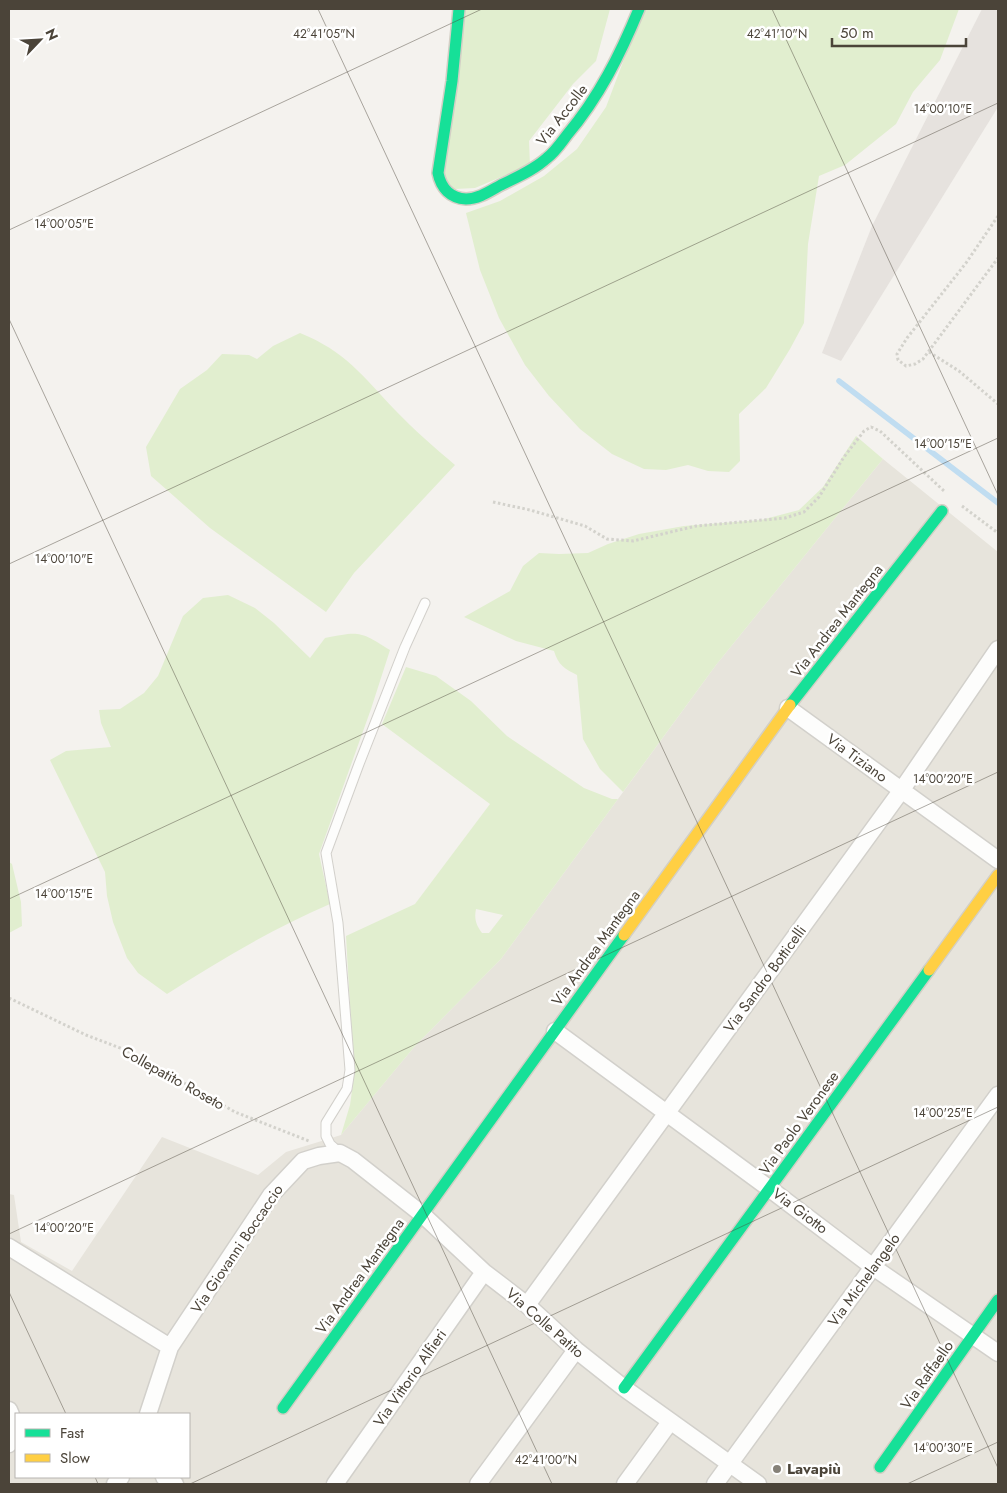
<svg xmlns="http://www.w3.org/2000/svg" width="1007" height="1493" font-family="Jost,sans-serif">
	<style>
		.residential { fill: #e7e4dc; fill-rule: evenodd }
		.industrial { fill: #e6e2de }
		.green { fill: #e1eecf; fill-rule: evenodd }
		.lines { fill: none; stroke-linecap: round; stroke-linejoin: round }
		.stream { stroke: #c0ddf1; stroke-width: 5.5 }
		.lane-casing { stroke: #d2d0cb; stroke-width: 11 }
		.street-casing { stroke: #d2d0cb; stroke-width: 19 }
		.fast-casing { stroke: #d3cfc5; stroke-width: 14 }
		.slow-casing { stroke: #d3cfc5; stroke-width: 14 }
		.path { stroke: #d3d2cc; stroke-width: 3; stroke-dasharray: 2.5 2.5; stroke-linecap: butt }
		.lane { stroke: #fdfdfc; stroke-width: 9 }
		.street { stroke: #fdfdfc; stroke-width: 16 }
		.fast { stroke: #16e098; stroke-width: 11 }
		.slow { stroke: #ffcf43; stroke-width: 11 }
		.ticks { fill: none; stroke: #4b4439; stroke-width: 1; stroke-opacity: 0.45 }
		.poi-dot { fill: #868178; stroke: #fff; stroke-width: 2 }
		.labels { text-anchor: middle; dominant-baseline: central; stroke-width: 5; stroke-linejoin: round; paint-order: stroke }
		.street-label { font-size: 15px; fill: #4b4439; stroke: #fff }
		.poi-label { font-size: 15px; font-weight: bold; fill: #4b4439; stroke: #fff; text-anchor: start }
		.ticks-label { font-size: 12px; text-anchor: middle; fill: #4b4439; stroke: #fff; stroke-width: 5; stroke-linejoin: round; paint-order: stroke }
	</style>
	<rect width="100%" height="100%" fill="#f4f2ee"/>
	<!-- residential -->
	<path class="residential" d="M883 459 998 552V1484H9V1194L14 1195 21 1242 72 1271 162 1137 258 1175 286 1152 341 1135 415 1046 501 959 716 665ZM16 1414H189V1477H16Z"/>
	<!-- industrial -->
	<path class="industrial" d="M982 9H998V107L841 361 822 353 872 226Z"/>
	<!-- green -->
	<path class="green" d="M462 9H610L596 61 573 84 529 141 530 165 475 188 455 189 444 181Z
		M643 9H959L940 60 913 92 896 124 845 165 819 176 808 244 804 323 790 349 766 388 739 414 740 461 729 472 708 471 688 465 666 470 644 469 612 454 580 429 549 396 525 365 499 318 480 270 466 213 500 201 544 176 577 149 606 107Z
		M300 333C345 351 363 376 395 410 414 430 434 447 455 465L354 573 326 612 210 528 167 490 151 476 146 447 180 389 207 370 222 354 249 355 257 359 273 346Z
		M856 436 883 459 716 665 623 792 600 769 583 739 577 675C565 669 558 665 554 651L516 641 464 617 510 591 523 566 539 553 559 554 588 553 608 544 639 534 684 526 761 520 799 510 823 487Z
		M228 595 255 608 274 623 310 658 325 638C360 631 360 631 390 650L371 709 319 854 330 904C272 929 220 960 167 994L138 973 127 958 113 922 107 896 105 872 50 760 66 751 111 747 101 723 99 710 120 709 144 693 158 676 183 616 203 598Z
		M406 667 436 676 471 701 507 736 584 788 612 799H618L501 959 415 1046 341 1135 350 1105 354 1076 346 936 415 904 490 804 382 724ZM476 909 503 915 489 933H482C476 925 474 919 476 909Z
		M9 862 12 864 21 902 22 926 9 933Z"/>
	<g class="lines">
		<!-- stream -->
		<path class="stream" d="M839 381 998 503"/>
		<!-- lane casing -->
		<g class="lane-casing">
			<path id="lane" d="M340 1153 330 1144 326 1136V1123L347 1089 350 1070 338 923 326 853 359 764 405 647 425 603"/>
		</g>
		<!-- street casing -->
		<g class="street-casing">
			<path id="street" d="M788 708 998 860
				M555 1031 770 1189 873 1267 998 1353
				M9 1247 170 1347
				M527 1305 901 791 998 649
				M9 1410C15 1422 13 1432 9 1444
				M148 1414 170 1347 271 1195 303 1161 319 1156 340 1153 353 1160 423 1215 484 1272 527 1305 576 1350 624 1388 758 1484
				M164 1477 175 1484
				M115 1484 121 1477
				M335 1484 484 1272
				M478 1484 576 1350
				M625 1484 670 1422
				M715 1484 998 1095"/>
		</g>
		<!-- fast casing -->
		<g class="fast-casing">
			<path id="fast" d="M459 9 452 81 438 173C441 188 450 198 466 199 479 199 490 191 501 185 517 177 534 170 547 158 555 152 561 143 567 135 599 97 620 55 639 9
				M790 705 942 511
				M624 1388 929 970
				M283 1408 624 935
				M880 1467 998 1300"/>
		</g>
		<!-- slow casing -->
		<g class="slow-casing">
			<path id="slow" d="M624 935 790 705
				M929 970 998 875"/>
		</g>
		<!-- path -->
		<path class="path" d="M998 216 966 263 907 338 897 354 898 360 906 366 915 364 923 359 998 258
			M929 352 959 371 998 404
			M493 502 530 510 585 526 607 539 633 541 696 526 785 518 804 512 819 497 844 457 864 431 871 427 880 431 944 491
			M962 506 998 533
			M9 998 86 1035 128 1051 235 1112 309 1141"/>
		<!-- lane -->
		<use href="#lane" class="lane"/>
		<!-- street -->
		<use href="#street" class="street"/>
		<!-- fast -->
		<use href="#fast" class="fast"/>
		<!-- slow -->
		<use href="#slow" class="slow"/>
	</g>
	<!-- ticks -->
	<path class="ticks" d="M318 9 998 1468M772 9 998 495M9 230 482 9M9 319 552 1484M9 564 998 103M9 899 998 438M9 1234 998 772M9 1292 66 1414M95 1477 98 1484M190 1484 998 1107M907 1484 998 1442"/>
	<!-- markers -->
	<circle class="poi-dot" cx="777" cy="1469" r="5"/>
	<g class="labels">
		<!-- street labels -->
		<g class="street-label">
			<text transform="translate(562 115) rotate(-52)">Via Accolle</text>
			<text transform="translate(837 621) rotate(-52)">Via Andrea Mantegna</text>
			<text transform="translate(857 758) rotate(36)">Via Tiziano</text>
			<text transform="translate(596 948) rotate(-54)">Via Andrea Mantegna</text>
			<text transform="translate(765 979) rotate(-54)">Via Sandro Botticelli</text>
			<text transform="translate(173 1078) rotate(29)">Collepatito Roseto</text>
			<text transform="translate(799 1123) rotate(-54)">Via Paolo Veronese</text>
			<text transform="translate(800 1211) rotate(37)">Via Giotto</text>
			<text transform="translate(237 1249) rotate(-56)">Via Giovanni Boccaccio</text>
			<text transform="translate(360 1276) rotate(-54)">Via Andrea Mantegna</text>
			<text transform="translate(864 1280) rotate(-54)">Via Michelangelo</text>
			<text transform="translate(545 1323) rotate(41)">Via Colle Patito</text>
			<text transform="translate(927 1375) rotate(-55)">Via Raffaello</text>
			<text transform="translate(410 1378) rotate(-55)">Via Vittorio Alfieri</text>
		</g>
		<!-- poi labels -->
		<g class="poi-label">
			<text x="787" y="1469">Lavapiù</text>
		</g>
	</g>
	<g class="ticks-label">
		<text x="324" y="38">42°41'05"N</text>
		<text x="777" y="38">42°41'10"N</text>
		<text x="943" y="113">14°00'10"E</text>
		<text x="64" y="228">14°00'05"E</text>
		<text x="943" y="448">14°00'15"E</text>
		<text x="64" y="563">14°00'10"E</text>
		<text x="943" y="783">14°00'20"E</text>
		<text x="64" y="898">14°00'15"E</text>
		<text x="943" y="1117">14°00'25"E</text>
		<text x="64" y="1232">14°00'20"E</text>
		<text x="943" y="1452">14°00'30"E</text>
		<text x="546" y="1464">42°41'00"N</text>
	</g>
	<!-- border -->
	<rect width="1007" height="1493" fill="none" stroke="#4b4439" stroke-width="20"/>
	<!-- legend -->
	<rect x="15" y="1413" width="175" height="65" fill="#ffffff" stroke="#b7b4b0"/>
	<rect x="25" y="1429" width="25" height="8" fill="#16e098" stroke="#b7b4b0"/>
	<text x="60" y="1438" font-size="15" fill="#4b4439">Fast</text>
	<rect x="25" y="1454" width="25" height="8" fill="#ffcf43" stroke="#b7b4b0"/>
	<text x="60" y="1463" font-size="15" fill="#4b4439">Slow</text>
	<!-- north arrow -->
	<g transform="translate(40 40) rotate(65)" stroke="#ffffff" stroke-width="4" paint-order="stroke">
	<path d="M0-4L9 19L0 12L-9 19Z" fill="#4b4439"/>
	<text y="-8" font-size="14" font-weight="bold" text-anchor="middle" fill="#4b4439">N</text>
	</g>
	<!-- scale -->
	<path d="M832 38v8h134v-8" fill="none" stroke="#4b4439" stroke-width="2.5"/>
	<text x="840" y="38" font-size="15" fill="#4b4439" stroke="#ffffff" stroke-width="4" paint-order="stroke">50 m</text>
</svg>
